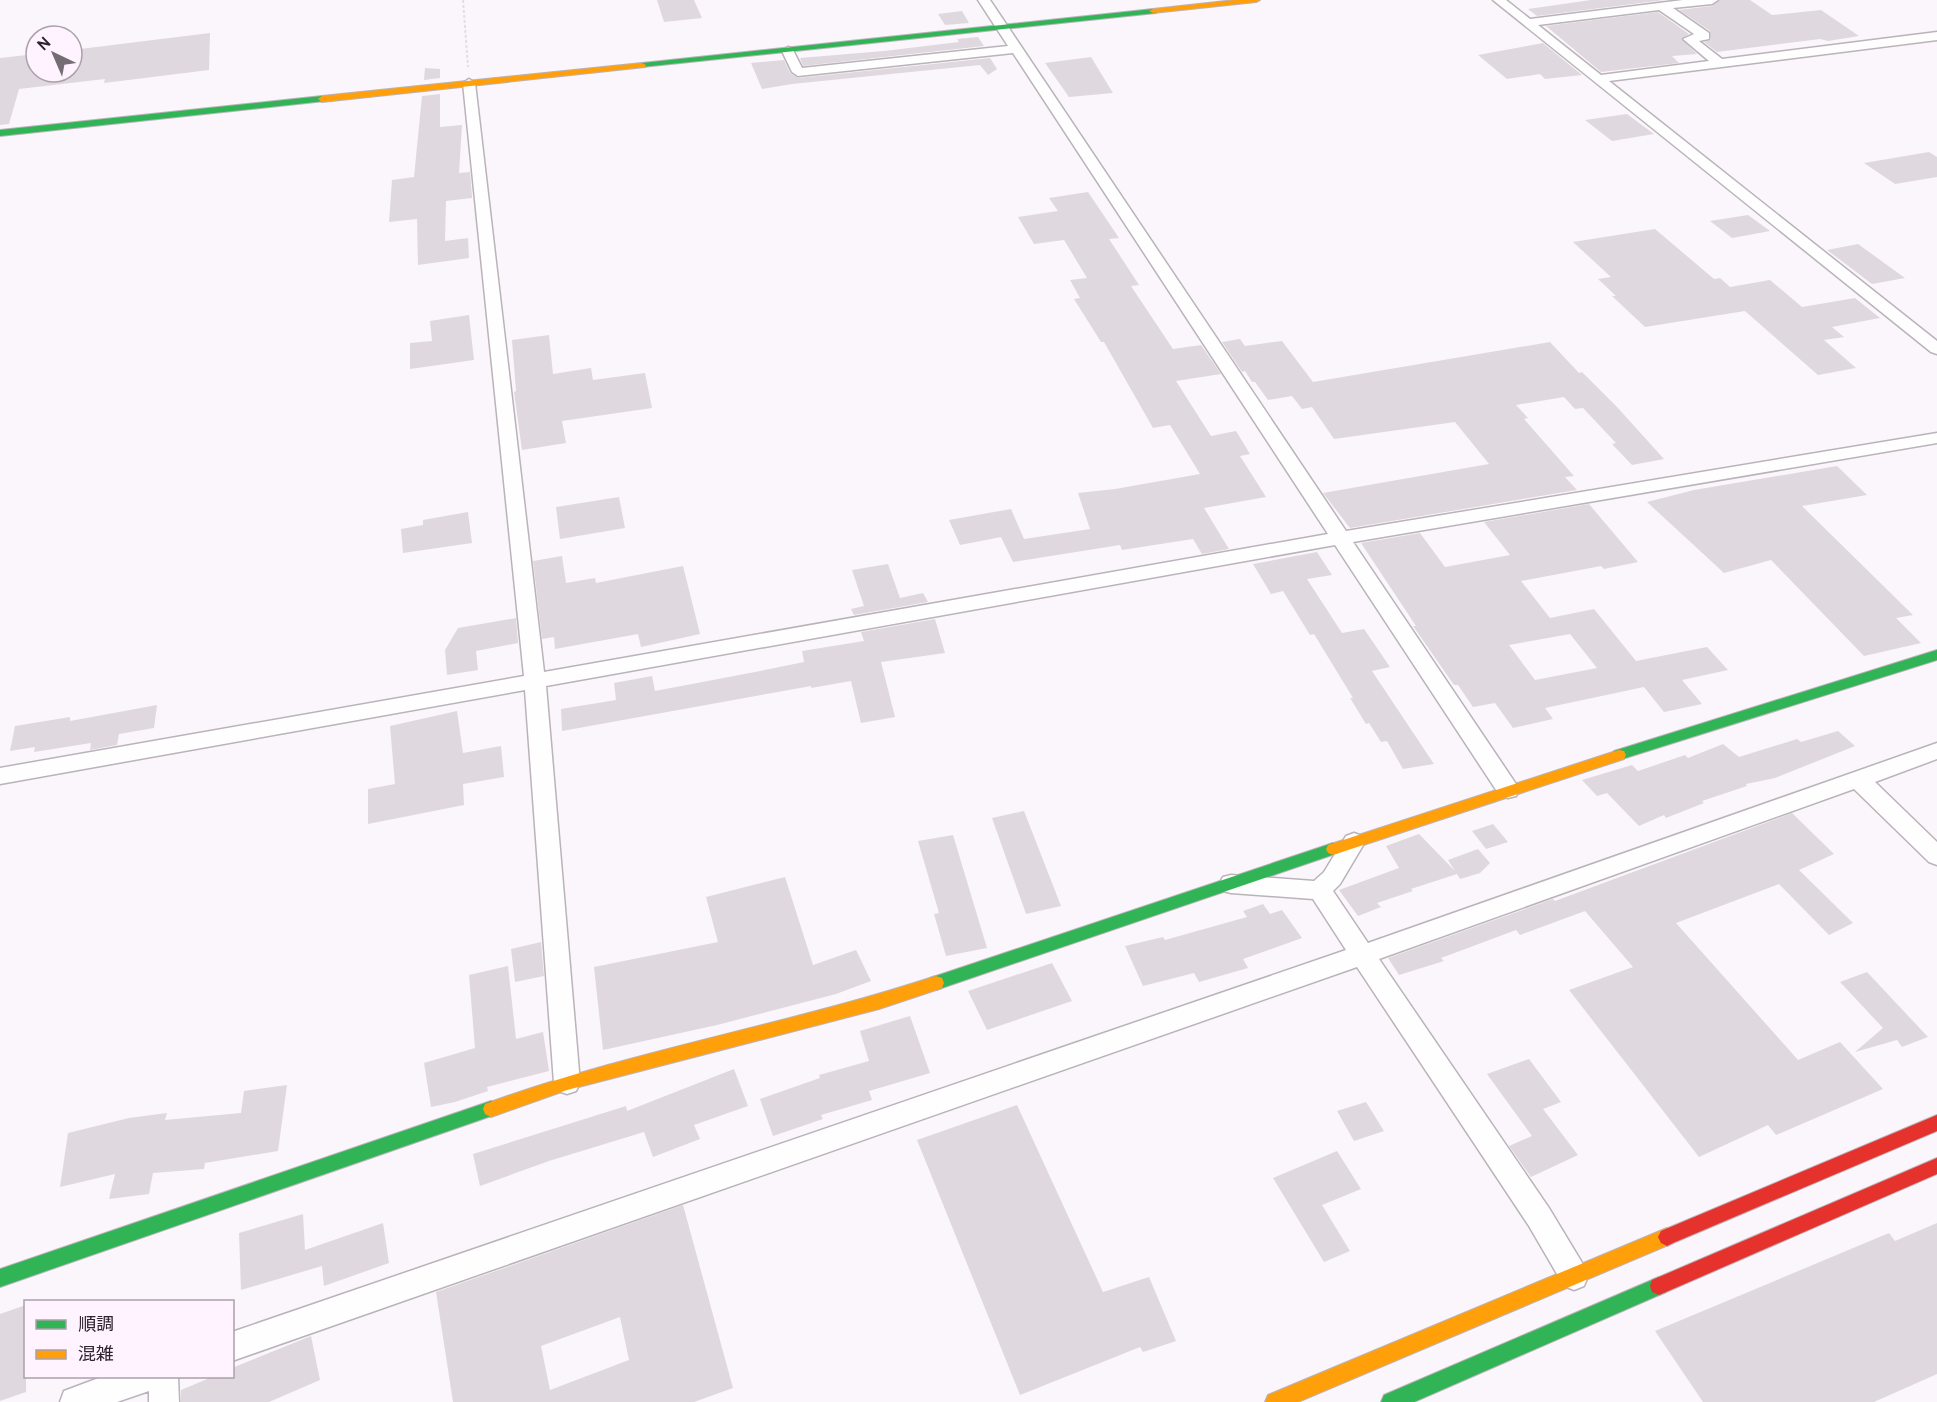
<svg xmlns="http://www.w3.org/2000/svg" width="1937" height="1402" font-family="Overpass,'Noto Sans JP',sans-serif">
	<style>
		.building { fill: #e0d8df; fill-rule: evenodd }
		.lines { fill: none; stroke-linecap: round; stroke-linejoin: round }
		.street-casing { stroke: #bab3ba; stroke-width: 3 }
		.fast-casing { stroke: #bab3ba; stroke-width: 2 }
		.slow-casing { stroke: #bab3ba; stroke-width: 2 }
		.jam-casing { stroke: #bab3ba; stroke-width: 2 }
		.path { stroke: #e1dfe1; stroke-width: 2; stroke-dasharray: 3 2; stroke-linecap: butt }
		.street { fill: #fefefe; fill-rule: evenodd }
		.fast { fill: #30b455; fill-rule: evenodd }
		.slow { fill: #ff9f0a; fill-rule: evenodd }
		.jam { fill: #e5322d; fill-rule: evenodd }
	</style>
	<rect width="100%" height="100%" fill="#fbf6fb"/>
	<!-- building -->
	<path class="building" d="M657 0H694L702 18 664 22Z
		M1591 0H1665L1537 16 1528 9Z
		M1720 0H1750L1772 15 1821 10 1859 36 1828 41 1820 39 1717 52 1704 42 1711 40 1710 31 1679 10 1712 6Z
		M962 11 969 23 945 25 938 14Z
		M1658 12 1689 34 1681 39 1697 54 1672 56 1679 63 1601 72 1546 26Z
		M210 33 209 70 104 83 105 79 19 89 9 124 0 125V58L36 54V72H72V50Z
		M978 37 984 46 803 66 800 58 884 51 959 42 957 39Z
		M1543 43 1582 75 1545 79 1540 74 1507 79 1478 55Z
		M1091 57 1113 93 1069 97 1045 63Z
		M990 58 997 69 988 75 980 65 792 84 762 89 751 63 784 60 790 73 798 78Z
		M425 68 440 69V78L424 80Z
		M440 94V127L462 125 459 173 470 172 472 196V198L446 201 445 241 468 238 469 258 418 265 417 219 389 222 392 180 414 177 422 96Z
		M1627 114 1654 134 1612 141 1585 120Z
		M1929 152 1937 157V177L1895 184 1864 163Z
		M1088 192 1119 238 1109 239 1139 285 1131 286 1173 349 1201 345 1221 374 1176 381 1211 436 1236 431 1250 454 1240 456 1266 497 1204 508 1229 549 1202 554 1193 539 1122 550 1120 545 1013 562 1001 537 960 545 949 520 1011 509 1024 539 1090 529 1078 493 1115 489 1200 474 1170 425 1153 428 1104 342H1101L1074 299 1080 298 1070 280 1087 278 1064 240 1034 244 1018 217 1058 211 1049 198Z
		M1748 215 1770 231 1732 238 1710 221Z
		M1655 229 1714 279 1720 278 1730 287 1770 280 1802 307 1855 298 1880 318 1832 327 1844 337 1824 340 1856 368 1818 375 1745 311 1645 327 1612 296H1616L1598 279 1611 277 1573 242Z
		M1858 244 1905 278 1872 284 1827 250Z
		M469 315 474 360 410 369V343L432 341 430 321Z
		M549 335 553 374 591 368 593 380 645 373 652 408 562 421 566 443 522 450 514 392 516 391 512 340Z
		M1240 339 1245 346 1282 341 1313 382 1550 342 1579 373 1582 372 1617 407 1664 459 1632 465 1612 444 1616 443 1583 408 1575 409 1564 397 1516 405 1528 418 1524 419 1574 476 1565 477 1577 490 1350 528 1323 493 1489 464 1455 422 1334 439 1312 407 1302 409 1292 396 1268 400 1255 382H1252L1245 371 1242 372 1222 342Z
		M1837 466 1867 495 1802 506 1913 615 1896 618 1921 643 1864 656 1771 560 1724 573 1647 502 1694 490Z
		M619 497 625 528 560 539 556 507Z
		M1589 504 1638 562 1604 569 1601 566 1521 581 1550 618 1594 609 1636 661 1707 647 1728 670 1682 680 1702 704 1664 712 1644 687 1545 708 1553 719 1513 728 1495 703 1473 707 1458 685H1454L1413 626H1416L1361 543 1420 533 1445 567 1510 555 1484 522ZM1570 634 1597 668 1535 680 1509 645Z
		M468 512 472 543 403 553 401 529 423 525V520Z
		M1317 552 1332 575 1307 579 1342 633 1364 629 1390 667 1372 671 1434 764 1403 769 1387 741 1381 742 1369 723 1366 724 1350 698H1353L1314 634 1310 635 1283 591 1271 594 1253 564Z
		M562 556 566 583 595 578 596 583 683 566 700 634 641 647 638 634 555 649 554 637 542 639 533 561Z
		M888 564 900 598 923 593 928 602 854 615 851 609 864 606 852 570Z
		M516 618 518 643 476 651 478 670 447 675 445 650 458 628Z
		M935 619 945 653 881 662 895 717 861 723 851 681 811 688V686L562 731 561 709 616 700 614 683 652 676 655 691 755 672 804 662 802 651 864 641 861 632Z
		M157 705 154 728 119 734 117 745 90 750 91 743 34 752 35 747 10 751 15 726 70 717V721Z
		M457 711 463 753 501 746 504 777 463 784 464 805 368 824V789L395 784 390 726Z
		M1838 731 1855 746 1775 778 1746 784 1747 786 1702 801 1704 803 1666 818 1664 815 1639 826 1607 793 1597 796 1582 780 1632 765 1638 771 1685 755 1688 758 1723 744 1739 757 1797 739 1801 742Z
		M1024 811 1061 906 1026 914 992 818Z
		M1792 813 1834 854 1799 870 1853 923 1829 935 1779 884 1676 923 1798 1060 1840 1042 1883 1089 1776 1135 1768 1125 1699 1157 1569 990 1633 967 1585 911 1520 935 1516 930 1441 958 1444 961 1399 975 1388 958 1553 899 1555 901Z
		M1493 824 1508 842 1486 849 1472 831Z
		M1419 834 1455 871 1448 860 1478 849 1490 863 1480 873 1460 879 1457 874 1411 889 1413 891 1377 903 1381 907 1358 916 1339 890 1399 868 1386 846Z
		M953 835 987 948 946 956 934 914 939 913 918 841Z
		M785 877 813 965 856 950 871 981 836 994 717 1025 603 1050 594 967 718 942 706 897Z
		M1263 904 1270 914 1282 910 1302 938 1243 959 1248 968 1199 982 1194 973 1143 986 1125 946 1163 937 1165 940 1247 917 1243 911Z
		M541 942 544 976 515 982 511 949Z
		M1052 963 1072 1001 987 1030 968 991Z
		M508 966 516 1039 543 1032 549 1071 487 1087 488 1091 455 1102 431 1107 424 1063 475 1048 469 975Z
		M1867 972 1928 1037 1902 1047 1897 1040 1855 1052 1883 1028 1840 982Z
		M910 1016 930 1073 869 1091 872 1100 821 1115 823 1119 773 1136 760 1099 820 1078 819 1075 869 1061 860 1031Z
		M1529 1059 1561 1102 1543 1109 1578 1155 1531 1177 1509 1146 1532 1136 1487 1074Z
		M734 1069 748 1106 694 1125 700 1139 653 1157 644 1132 549 1161 480 1186 473 1154 626 1106 627 1111Z
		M287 1085 278 1151 205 1163 204 1169 153 1173 149 1194 109 1199 115 1174 60 1187 68 1133 129 1118 167 1113 165 1120 241 1113 244 1091Z
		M1366 1102 1384 1131 1354 1141 1337 1111Z
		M1017 1105 1103 1292 1149 1277 1176 1341 1143 1352 1140 1347 1020 1395 917 1140Z
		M1337 1151 1361 1189 1322 1205 1350 1251 1324 1262 1273 1178Z
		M683 1205 733 1388 694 1402H453L436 1292ZM620 1317 629 1360 550 1390 541 1346Z
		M303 1214 305 1250 383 1223 389 1263 324 1286 322 1266 241 1290 239 1233Z
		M1937 1223V1374L1874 1402H1703L1655 1331 1889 1233 1895 1241Z
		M26 1305V1392L0 1401V1314Z
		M311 1336 320 1380 269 1402H181V1390L212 1377H232V1368Z"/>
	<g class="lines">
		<!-- street casing -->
		<g class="street-casing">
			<path id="street" d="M978 0H990L1346 531 1937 433V443L1353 542 1516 784 1519 790 1516 796 1508 798 1500 796 1335 545 546 686 580 1083 576 1091 567 1094 558 1091 554 1083 525 690 0 784V768L524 676 463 83 469 79 475 83 544 672 1328 534 1013 53 798 76 792 72 782 51 788 47 792 48 802 68 1008 46Z
				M1493 0H1506L1530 19 1683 0H1718L1712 4 1673 8 1709 33V39L1699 41 1722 59 1937 32V40L1609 81 1937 341V354L1931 352ZM1659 10 1694 34 1683 39 1709 61 1601 75 1538 25Z
				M1937 743V759L1875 782 1937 842V865L1929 862 1854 789 1379 959 1549 1208 1584 1266 1588 1276 1584 1286 1574 1290 1564 1286 1529 1226 1357 967 232 1361V1332L1346 950 1313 899 1231 893 1223 891 1219 884 1223 877 1231 875 1314 881 1324 872 1346 836 1354 833 1362 836 1365 842 1340 884 1333 891 1368 943Z
				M104 1376H178L179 1402H149V1391L117 1402H60L64 1391Z"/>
		</g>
		<!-- fast casing -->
		<g class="fast-casing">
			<path id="fast" d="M1153 9 1157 11 1156 13 642 67 638 65 642 63Z
				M322 96 326 99 325 101 0 136V130Z
				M1937 650V660L1619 760 1614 759 1612 755 1614 751Z
				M1333 843 1338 845 1340 849 1338 853 936 990 930 988 928 983 930 978Z
				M491 1101 497 1104 499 1109 497 1114 0 1287V1269Z
				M1659 1277 1666 1280 1668 1286 1666 1292 1414 1402H1381L1384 1395Z"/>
		</g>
		<!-- slow casing -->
		<g class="slow-casing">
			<path id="slow" d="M1235 0H1260L1256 2 1153 13 1149 11 1153 9Z
				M642 63 646 65 645 67 322 102 318 99 322 96Z
				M1619 750 1624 751 1626 755 1624 759 1333 855 1328 853 1326 849 1328 845Z
				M936 976 942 978 944 983 942 988 879 1009 567 1090 491 1117 485 1114 483 1109 485 1104C632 1050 788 1025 936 976Z
				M1667 1228 1673 1231 1676 1237 1673 1243 1298 1402H1265L1268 1395Z"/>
		</g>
		<!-- jam casing -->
		<g class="jam-casing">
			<path id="jam" d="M1937 1115V1131L1673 1243 1667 1246 1661 1243 1658 1237 1661 1231Z
				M1937 1158V1174L1666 1292 1659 1295 1652 1292 1650 1286 1652 1280Z"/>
		</g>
		<!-- path -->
		<path class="path" d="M463 0 468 67"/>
		<!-- street -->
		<use href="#street" class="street"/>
		<!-- fast -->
		<use href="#fast" class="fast"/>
		<!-- slow -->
		<use href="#slow" class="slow"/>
		<!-- jam -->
		<use href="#jam" class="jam"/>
	</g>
	<!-- legend -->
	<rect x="24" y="1300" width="210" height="78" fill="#fef3fe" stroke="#aaa0aa" stroke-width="1.5"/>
	<rect x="36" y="1320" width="30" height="9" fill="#30b455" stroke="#aaa0aa" stroke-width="1.5"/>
	<text x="78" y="1330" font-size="18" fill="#2d232c">順調</text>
	<rect x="36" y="1350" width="30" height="9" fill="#ff9f0a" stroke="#aaa0aa" stroke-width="1.5"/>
	<text x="78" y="1360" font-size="18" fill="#2d232c">混雑</text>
	<!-- north arrow -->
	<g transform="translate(54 54) rotate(316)"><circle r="28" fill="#fef3fe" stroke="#aaa0aa" stroke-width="1.5"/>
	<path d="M0-4.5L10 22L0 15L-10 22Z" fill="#756d74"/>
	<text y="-9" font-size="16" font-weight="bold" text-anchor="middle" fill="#2d232c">N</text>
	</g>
</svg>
